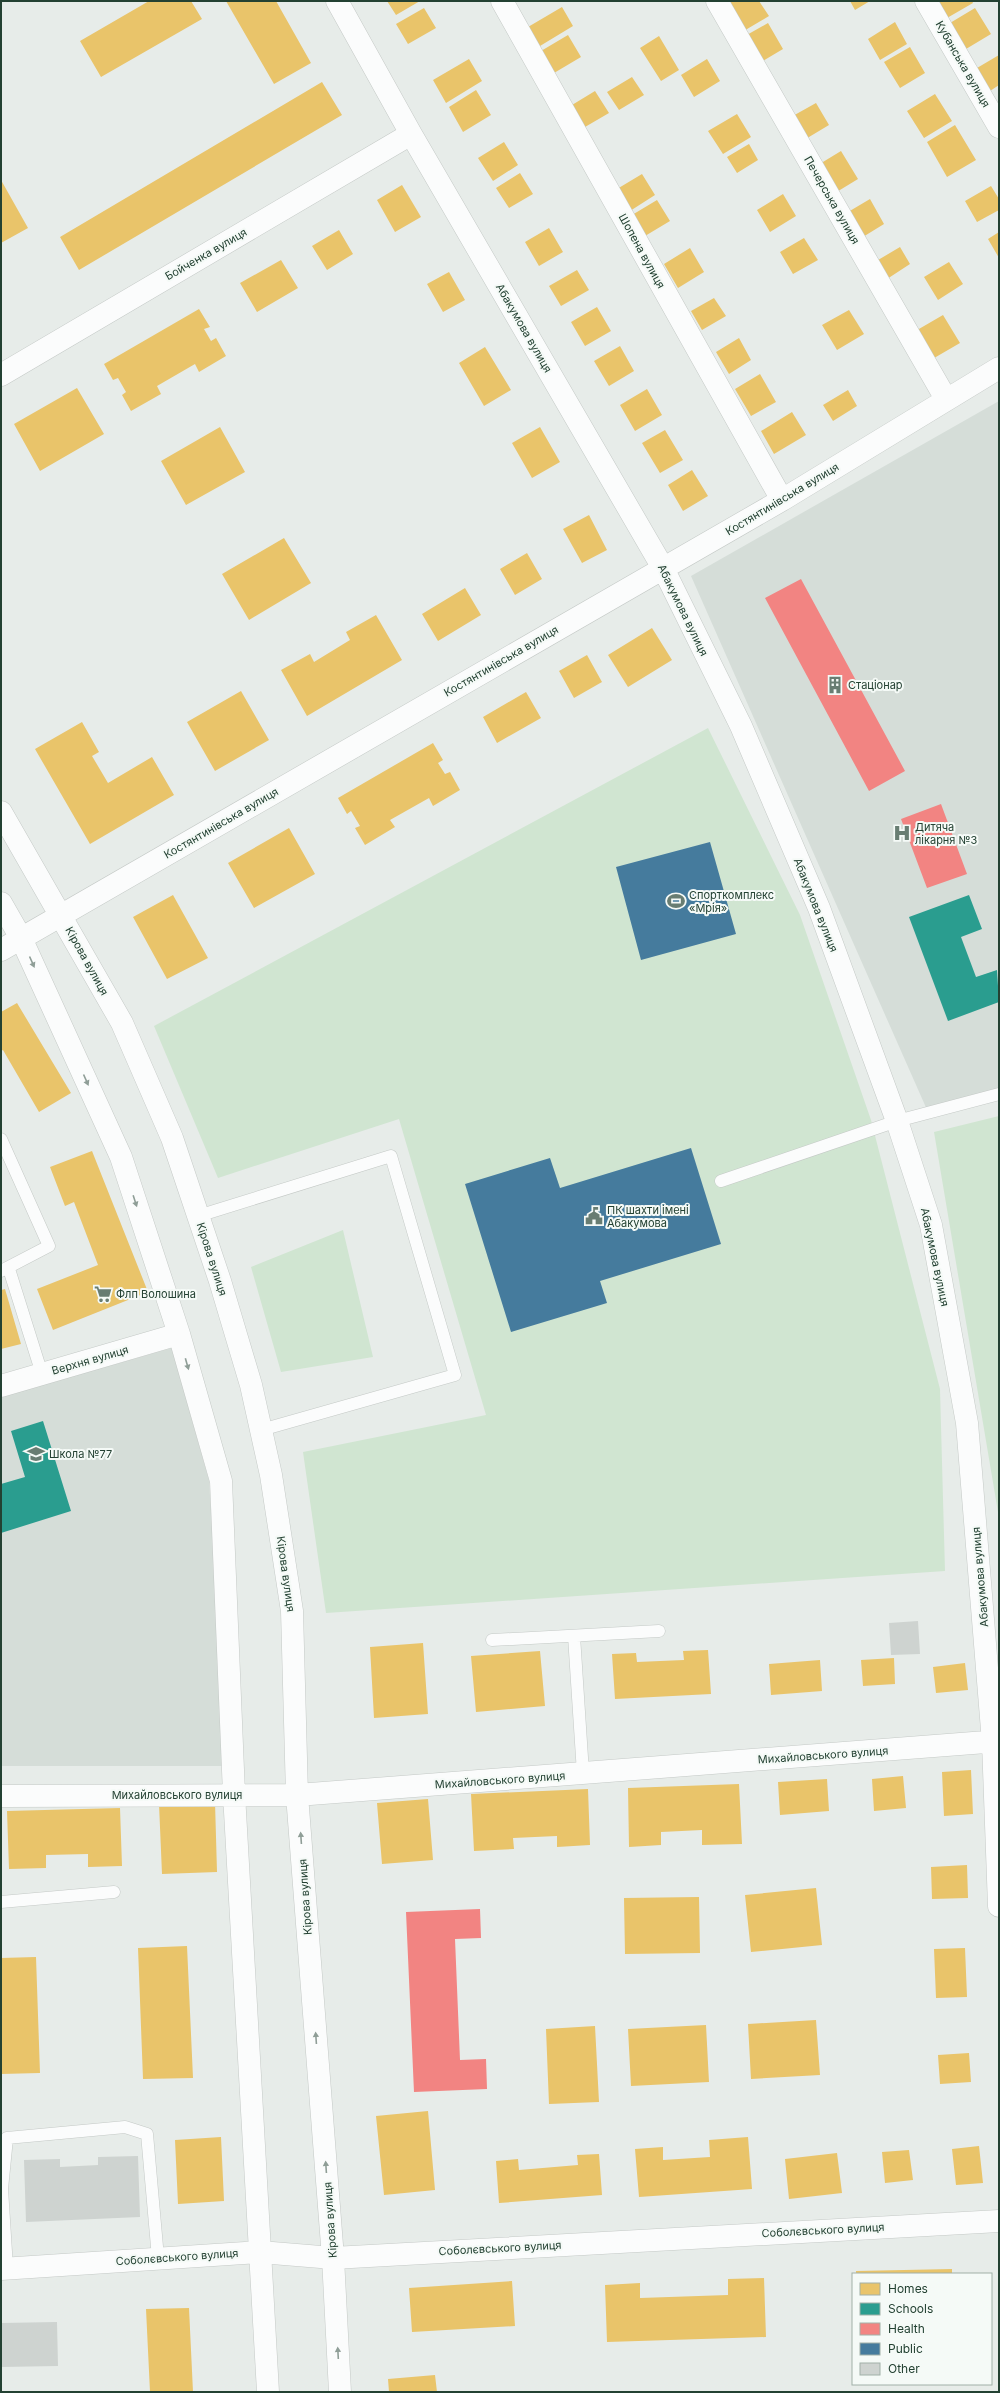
<svg xmlns="http://www.w3.org/2000/svg" width="1000" height="2393" font-family="Inter,sans-serif">
	<style>
		.built { fill: #d5ddd8 }
		.green { fill: #d0e5d1 }
		.homes { fill: #e9c46a }
		.schools { fill: #2a9d8f }
		.health { fill: #f28482 }
		.public { fill: #457b9d }
		.building { fill: #ced3d0 }
		.lines { fill: none; stroke-linecap: round; stroke-linejoin: round }
		.service-casing { stroke: #c4c9c6; stroke-width: 13 }
		.minor-casing { stroke: #c4c9c6; stroke-width: 23 }
		.service { stroke: #fbfcfc; stroke-width: 12 }
		.minor { stroke: #fbfcfc; stroke-width: 22 }
		.oneway { fill: #8f9e97 }
		.labels { text-anchor: middle; dominant-baseline: central; stroke-width: 4; stroke-linejoin: round; paint-order: stroke }
		.street-label { font-size: 11px; fill: #234132; stroke: #f5faf7 }
		.poi-label { font-size: 11px; fill: #234132; stroke: #f5faf7; text-anchor: start }
	</style>
	<rect width="100%" height="100%" fill="#e7ece9"/>
	<!-- built -->
	<path class="built" d="M999 401V1090L928 1112 691 576Z
		M172 1348 209 1481 229 1766H1V1397Z"/>
	<!-- green -->
	<path class="green" d="M708 728 800 915 871 1120 940 1389 945 1571 326 1613 303 1452 486 1415 399 1119 218 1178 154 1026Z
		M999 1116V1518L934 1132Z
		M343 1230 373 1357 281 1372 251 1267Z"/>
	<!-- homes -->
	<path class="homes" d="M149 1H191L202 19 101 77 80 41Z
		M226 1H276L311 63 274 84Z
		M387 1H420L396 15Z
		M733 1H759L769 16 742 32 726 5Z
		M850 1H870L855 10Z
		M937 1H972L973 3 947 18Z
		M562 7 573 26 540 46 528 27Z
		M424 8 436 28 408 44 396 24Z
		M975 8 991 34 966 49 950 23Z
		M895 22 907 44 880 60 868 39Z
		M768 23 783 49 761 62 745 36Z
		M568 35 581 57 554 73 541 51Z
		M659 36 679 70 661 81 640 48Z
		M910 47 925 73 900 88 884 62Z
		M999 55V85L990 91 977 68Z
		M469 59 482 81 446 103 433 80Z
		M707 59 720 81 694 97 681 75Z
		M632 77 644 95 619 110 607 92Z
		M322 82 342 115 79 270 60 237Z
		M476 90 491 115 463 132 449 107Z
		M595 91 609 113 585 127 572 105Z
		M935 94 952 121 924 138 907 111Z
		M816 103 829 125 804 140 791 117Z
		M737 114 751 137 723 154 708 131Z
		M955 125 976 160 947 177 927 142Z
		M504 142 518 165 493 181 478 158Z
		M749 144 758 160 737 173 727 157Z
		M841 151 858 179 835 193 818 165Z
		M520 173 533 194 509 208 496 188Z
		M642 174 655 195 630 211 617 189Z
		M1 180 28 228 1 243Z
		M402 185 421 217 395 232 377 200Z
		M991 186 999 199V210L977 222 965 201Z
		M783 194 796 216 770 232 757 210Z
		M870 199 884 224 858 240 843 215Z
		M657 200 670 221 645 236 632 215Z
		M549 228 563 252 539 266 525 242Z
		M339 230 353 254 327 270 312 246Z
		M999 232V258L988 239Z
		M804 238 818 260 793 274 780 252Z
		M900 247 910 264 884 281 873 263Z
		M690 248 704 272 678 288 664 264Z
		M281 260 298 288 257 312 240 283Z
		M949 262 963 284 938 300 924 277Z
		M577 270 589 290 561 306 549 286Z
		M449 272 465 300 443 312 427 284Z
		M714 298 726 316 702 330 691 311Z
		M597 307 611 331 585 346 571 322Z
		M199 309 210 327 204 329 211 341 216 338 226 356 199 372 195 364 157 386 161 394 131 411 122 395 126 392 118 378 113 380 104 364Z
		M849 310 864 334 837 350 822 325Z
		M943 315 960 343 929 361 912 333Z
		M739 338 751 360 729 374 716 352Z
		M620 346 634 371 609 386 594 361Z
		M485 347 511 390 484 406 459 363Z
		M760 374 776 402 751 416 735 389Z
		M77 388 104 434 40 471 14 424Z
		M647 389 662 415 635 431 620 405Z
		M848 390 857 406 833 421 823 405Z
		M792 412 806 435 774 454 761 431Z
		M220 427 245 472 186 505 161 461Z
		M540 427 560 462 532 478 512 443Z
		M665 430 683 460 660 473 642 443Z
		M692 470 708 496 683 511 668 485Z
		M589 515 607 550 582 563 563 529Z
		M284 538 311 583 249 620 222 574Z
		M527 553 542 579 515 595 500 569Z
		M465 588 481 615 438 641 422 614Z
		M376 615 402 660 307 716 281 670 310 654 314 662 350 640 346 632Z
		M652 628 672 660 628 687 608 655Z
		M587 655 602 682 574 698 559 671Z
		M241 691 269 740 215 771 187 722Z
		M526 692 541 718 497 743 483 717Z
		M82 722 99 752 92 756 108 783 152 757 174 795 90 844 35 749Z
		M433 743 443 760 438 763 445 774 450 772 460 790 433 806 429 798 390 820 395 827 365 845 355 828 360 826 351 811 347 814 338 798Z
		M289 828 315 874 254 908 228 863Z
		M173 895 208 958 167 979 133 917Z
		M17 1003 71 1093 39 1112 3 1050 1 1051V1012Z
		M92 1151 148 1292 53 1330 37 1289 98 1265 74 1202 65 1206 50 1167Z
		M5 1289 21 1344 1 1349V1290Z
		M423 1643 428 1714 374 1718 370 1647Z
		M708 1650 711 1694 615 1699 612 1654 636 1653 637 1662 684 1660 683 1651Z
		M540 1651 545 1706 476 1712 471 1656Z
		M894 1658 895 1684 863 1686 861 1660Z
		M820 1660 822 1691 771 1695 769 1664Z
		M965 1663 968 1690 936 1693 933 1667Z
		M971 1770 973 1814 944 1816 942 1772Z
		M903 1776 906 1808 874 1811 872 1779Z
		M827 1779 829 1811 780 1815 778 1782Z
		M739 1784 742 1844 702 1845V1830L661 1832V1845L629 1847 628 1788Z
		M588 1789 590 1845 557 1847V1836L513 1838 514 1849 474 1851 471 1794Z
		M428 1799 433 1860 382 1864 377 1803Z
		M215 1802 217 1872 162 1874 159 1804Z
		M120 1808 122 1866 88 1867V1854L46 1855V1868L9 1869 7 1811Z
		M967 1865 968 1898 932 1899 931 1867Z
		M816 1888 822 1945 751 1952 745 1895Z
		M699 1897 700 1953 625 1954 624 1898Z
		M187 1946 193 2078 143 2079 138 1948Z
		M965 1948 967 1997 936 1998 934 1949Z
		M36 1957 40 2073 1 2074V1958Z
		M816 2020 820 2075 751 2079 748 2024Z
		M706 2025 709 2082 631 2086 628 2029Z
		M595 2026 599 2102 549 2104 546 2029Z
		M969 2053 971 2082 940 2084 938 2055Z
		M428 2111 435 2190 384 2195 376 2116Z
		M221 2137 224 2201 178 2204 175 2140Z
		M748 2137 752 2189 639 2197 635 2149 663 2147V2160L710 2157 709 2140Z
		M979 2146 983 2183 956 2185 952 2149Z
		M909 2150 913 2180 885 2183 882 2152Z
		M837 2153 842 2193 789 2199 785 2159Z
		M599 2154 602 2195 499 2203 496 2161 518 2159 519 2170 578 2165 577 2155Z
		M952 2269V2274H856V2271Z
		M764 2278 766 2337 607 2342 605 2285 640 2283V2298L728 2295V2279Z
		M512 2281 515 2326 412 2332 409 2288Z
		M189 2308 193 2392H150L146 2309Z
		M435 2375 437 2392H389L388 2379Z"/>
	<!-- schools -->
	<path class="schools" d="M969 895 982 929 961 937 976 977 997 970 999 1002 948 1021 909 917Z
		M43 1421 71 1511 1 1533V1484L25 1477 11 1431Z"/>
	<!-- health -->
	<path class="health" d="M801 579 905 771 869 791 765 598Z
		M941 804 967 874 927 888 901 819Z
		M480 1909 481 1938 455 1939 460 2060 486 2059 487 2089 414 2092 406 1912Z"/>
	<!-- public -->
	<path class="public" d="M710 842 736 934 641 960 616 867Z
		M691 1148 721 1244 600 1281 607 1303 511 1332 465 1184 550 1158 560 1188Z"/>
	<!-- building -->
	<path class="building" d="M918 1621 920 1654 891 1655 889 1623Z
		M138 2156 140 2217 26 2222 24 2160 60 2159V2167L98 2165V2157Z
		M57 2322 58 2366 1 2367V2323Z"/>
	<g class="lines">
		<!-- service casing -->
		<g class="service-casing">
			<path id="service" d="M1 1139 49 1246 1 1271
				M721 1181 897 1121 999 1094
				M198 1216 391 1156 455 1375 261 1430
				M9 1269 42 1374
				M574 1636 583 1773
				M492 1640 659 1631
				M1 1902 114 1892
				M7 2268 2 2189 7 2138 125 2127 147 2134 158 2258"/>
		</g>
		<!-- minor casing -->
		<g class="minor-casing">
			<path id="minor" d="M337 1 411 134 663 568 741 726 819 908 897 1121 931 1225 967 1423 993 1742 999 1906
				M502 1 782 500
				M717 1 946 399
				M926 1 999 127
				M1 375 411 134
				M1 812 122 1023 172 1138 220 1281 251 1385 271 1475 292 1611 297 1795 333 2258 340 2392
				M1 903 21 938 121 1157 179 1334 221 1481 234 1794 268 2392
				M1 950 782 500 999 368
				M1 1386 179 1334
				M1 1796 297 1795 999 1741
				M1 2269 260 2252 333 2258 999 2221"/>
		</g>
		<!-- service -->
		<use href="#service" class="service"/>
		<!-- minor -->
		<use href="#minor" class="minor"/>
	</g>
	<!-- one-way arrows -->
	<defs><path id="oneway-solid" d="M-6-.8H1V-3.2L6.5 0L1 3.2V.8H-6Z"/></defs>
	<g class="oneway">
		<use href="#oneway-solid" transform="translate(32 962) rotate(66)"/>
		<use href="#oneway-solid" transform="translate(86 1080) rotate(66)"/>
		<use href="#oneway-solid" transform="translate(135 1201) rotate(72)"/>
		<use href="#oneway-solid" transform="translate(187 1364) rotate(74)"/>
		<use href="#oneway-solid" transform="translate(301 1838) rotate(-94)"/>
		<use href="#oneway-solid" transform="translate(316 2038) rotate(-94)"/>
		<use href="#oneway-solid" transform="translate(326 2167) rotate(-94)"/>
		<use href="#oneway-solid" transform="translate(338 2353) rotate(-93)"/>
	</g>
	<!-- icons -->
	<defs>
		<g id="building-bare" transform="scale(1.38)"><path d="M-4-6H4V6H1V3H-1V6H-4ZM-2.5-4.3h1.7v1.8h-1.7ZM.8-4.3h1.7v1.8H.8ZM-2.5-1h1.7V.8h-1.7ZM.8-1h1.7V.8H.8Z" fill="#687d72" stroke="#f5faf7" stroke-width="2.5" paint-order="stroke"/></g>
		<g id="hospital-bare" transform="scale(1.38)"><path d="M-5-5h3v3.5h4V-5h3V5h-3V1.5h-4V5h-3Z" fill="#687d72" stroke="#f5faf7" stroke-width="2.5" paint-order="stroke"/></g>
		<g id="stadium-bare" transform="scale(1.38)"><path d="M0-5a6.5 5 0 1 0 0 10a6.5 5 0 1 0 0-10ZM-3.5-1.8h7v3.6h-7Z" fill="#687d72" stroke="#f5faf7" stroke-width="2.5" paint-order="stroke"/></g>
		<g id="civic-bare" transform="scale(1.38)"><path d="M-.6-6.5H3V-4.5H.6V-3L4-1V1h2V6H-6V1h2V-1L-.6-3ZM-1.2 2.5V6h2.4V2.5Z" fill="#687d72" stroke="#f5faf7" stroke-width="2.5" paint-order="stroke"/></g>
		<g id="supermarket-bare" transform="scale(1.38)"><path d="M-6-5.5h2.5l.6 2H6L4.5 2H-2.5L-4.4-4H-6ZM-1.5 3.2a1.3 1.3 0 1 0 .1 0ZM3 3.2a1.3 1.3 0 1 0 .1 0Z" fill="#687d72" stroke="#f5faf7" stroke-width="2.5" paint-order="stroke"/></g>
		<g id="school-bare" transform="scale(1.38)"><path d="M0-5L7-2L0 1L-7-2ZM-4 1L0 2.5L4 1V4Q0 6-4 4Z" fill="#687d72" stroke="#f5faf7" stroke-width="2.5" paint-order="stroke"/></g>
	</defs>
	<g fill-rule="evenodd">
		<use href="#building-bare" x="835" y="685"/>
		<use href="#hospital-bare" x="902" y="833"/>
		<use href="#stadium-bare" x="676" y="901"/>
		<use href="#civic-bare" x="594" y="1216"/>
		<use href="#supermarket-bare" x="103" y="1294"/>
		<use href="#school-bare" x="36" y="1454"/>
	</g>
	<g class="labels">
		<!-- street labels -->
		<g class="street-label">
			<text transform="translate(963 64) rotate(60)">Кубанська вулиця</text>
			<text transform="translate(832 200) rotate(60)">Печерська вулиця</text>
			<text transform="translate(642 251) rotate(61)">Шопена вулиця</text>
			<text transform="translate(206 254) rotate(-30)">Бойченка вулиця</text>
			<text transform="translate(524 328) rotate(60)">Абакумова вулиця</text>
			<text transform="translate(782 499) rotate(-31)">Костянтинівська вулиця</text>
			<text transform="translate(683 610) rotate(64)">Абакумова вулиця</text>
			<text transform="translate(501 661) rotate(-30)">Костянтинівська вулиця</text>
			<text transform="translate(221 823) rotate(-30)">Костянтинівська вулиця</text>
			<text transform="translate(816 905) rotate(68)">Абакумова вулиця</text>
			<text transform="translate(87 961) rotate(61)">Кірова вулиця</text>
			<text transform="translate(935 1257) rotate(78)">Абакумова вулиця</text>
			<text transform="translate(212 1259) rotate(72)">Кірова вулиця</text>
			<text transform="translate(90 1360) rotate(-16)">Верхня вулиця</text>
			<text transform="translate(286 1574) rotate(82)">Кірова вулиця</text>
			<text transform="translate(980 1577) rotate(-95)">Абакумова вулиця</text>
			<text transform="translate(823 1755) rotate(-4)">Михайловського вулиця</text>
			<text transform="translate(500 1780) rotate(-4)">Михайловського вулиця</text>
			<text x="177" y="1795">Михайловського вулиця</text>
			<text transform="translate(305 1897) rotate(-94)">Кірова вулиця</text>
			<text transform="translate(330 2220) rotate(-94)">Кірова вулиця</text>
			<text transform="translate(823 2230) rotate(-3)">Соболєвського вулиця</text>
			<text transform="translate(500 2248) rotate(-3)">Соболєвського вулиця</text>
			<text transform="translate(177 2257) rotate(-4)">Соболєвського вулиця</text>
		</g>
		<!-- poi labels -->
		<g class="poi-label">
			<text x="848" y="685">Стаціонар</text>
			<text x="915" y="827">Дитяча<tspan x="915" dy="13">лікарня №3</tspan></text>
			<text x="689" y="895">Спорткомплекс<tspan x="689" dy="13">«Мрія»</tspan></text>
			<text x="607" y="1210">ПК шахти імені<tspan x="607" dy="13">Абакумова</tspan></text>
			<text x="116" y="1294">Флп Волошина</text>
			<text x="49" y="1454">Школа №77</text>
		</g>
	</g>
	<!-- border -->
	<rect width="1000" height="2393" fill="none" stroke="#234132" stroke-width="4"/>
	<!-- legend -->
	<rect x="852" y="2273" width="140" height="112" fill="#f5faf7" stroke="#a1b0a8"/>
	<rect x="860" y="2283" width="20" height="12" fill="#e9c46a" stroke="#a1b0a8"/>
	<text x="888" y="2293" font-size="12" fill="#234132">Homes</text>
	<rect x="860" y="2303" width="20" height="12" fill="#2a9d8f" stroke="#a1b0a8"/>
	<text x="888" y="2313" font-size="12" fill="#234132">Schools</text>
	<rect x="860" y="2323" width="20" height="12" fill="#f28482" stroke="#a1b0a8"/>
	<text x="888" y="2333" font-size="12" fill="#234132">Health</text>
	<rect x="860" y="2343" width="20" height="12" fill="#457b9d" stroke="#a1b0a8"/>
	<text x="888" y="2353" font-size="12" fill="#234132">Public</text>
	<rect x="860" y="2363" width="20" height="12" fill="#ced3d0" stroke="#a1b0a8"/>
	<text x="888" y="2373" font-size="12" fill="#234132">Other</text>
</svg>
